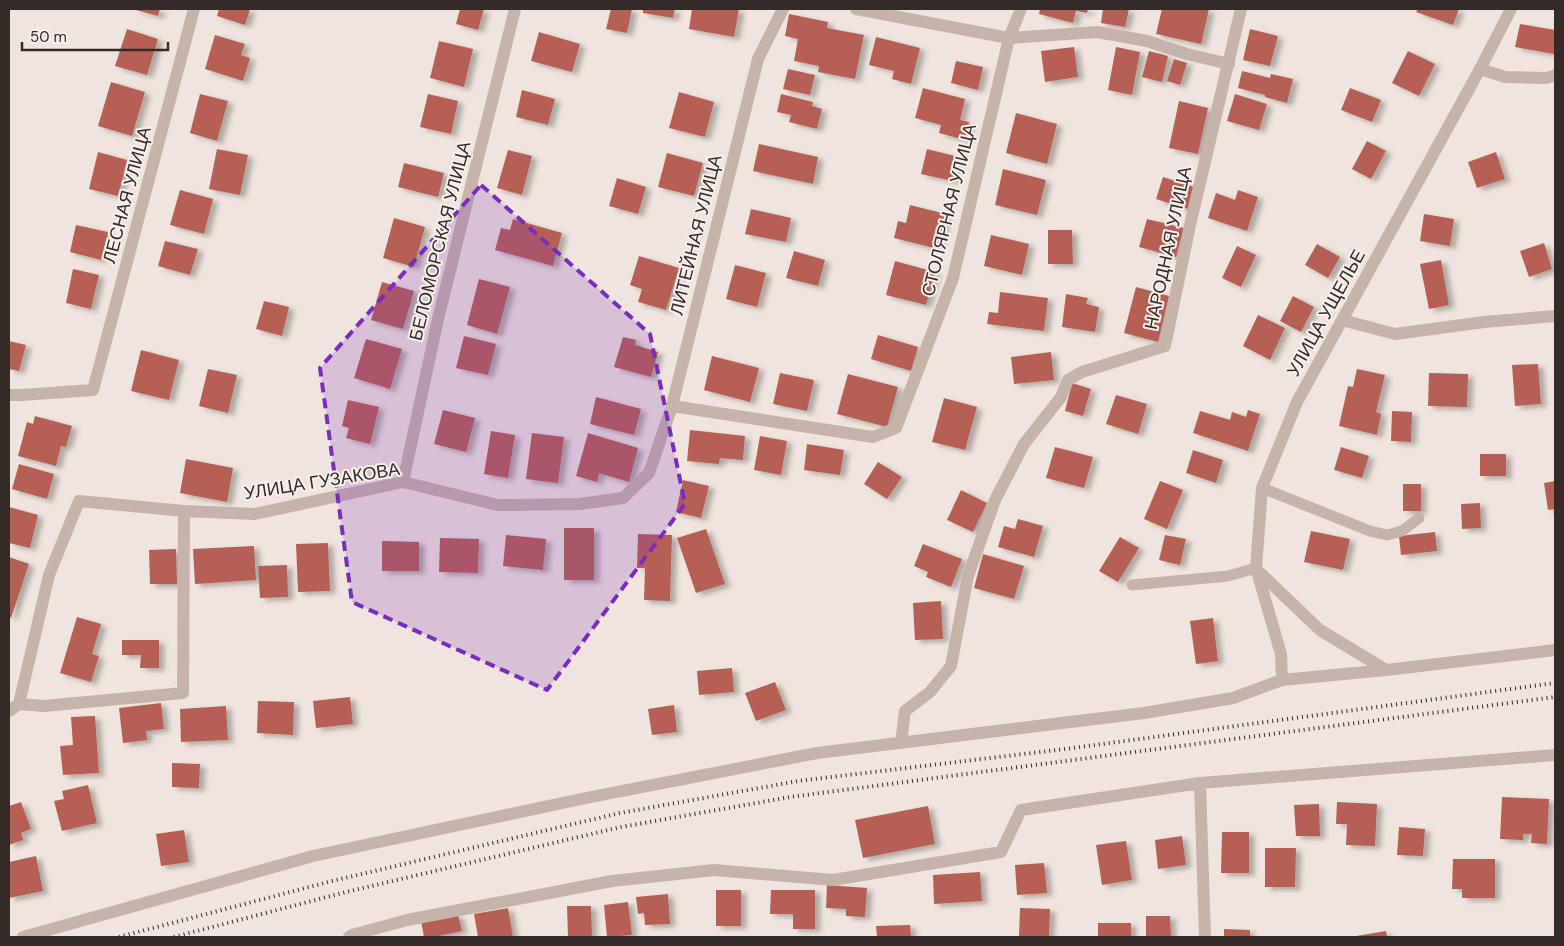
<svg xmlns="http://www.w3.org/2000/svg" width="1564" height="946" font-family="'DM Sans',sans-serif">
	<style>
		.building { fill: #b66055; filter: url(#shadow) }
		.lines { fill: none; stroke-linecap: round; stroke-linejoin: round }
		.service { stroke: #c6b4ab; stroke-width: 11 }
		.minor { stroke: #c6b4ab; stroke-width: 12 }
		.rail { stroke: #342b29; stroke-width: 4; stroke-dasharray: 1 4; stroke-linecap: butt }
		.marked { fill: #7b2cbf; fill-opacity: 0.2; stroke: #7b2cbf; stroke-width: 4; stroke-dasharray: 10 6; stroke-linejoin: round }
		.labels { text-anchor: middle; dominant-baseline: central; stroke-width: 4; stroke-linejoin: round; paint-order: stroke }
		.street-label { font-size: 18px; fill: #342b29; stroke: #f7efea }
	</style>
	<defs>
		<filter id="shadow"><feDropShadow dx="5.5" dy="3" stdDeviation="2.5" flood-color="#0004"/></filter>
	</defs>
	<rect width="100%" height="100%" fill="#efe5de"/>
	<!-- building -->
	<path class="building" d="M132 9H160L158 16Z
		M219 9H250L245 25 217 16Z
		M460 9H484L478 30 456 24Z
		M611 9H632L627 33 606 29Z
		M643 9H675L673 18 643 13Z
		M692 9H739L734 37 689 29Z
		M1040 9H1088L1087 13 1076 11 1073 23 1039 14Z
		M1103 9H1129L1125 27 1101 23Z
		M1162 9H1209L1201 44 1156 34Z
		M1418 9H1459L1453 25 1416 12Z
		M789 14 828 22 827 28 864 35 855 79 818 72 819 66 794 61 798 39 785 36Z
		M1520 24 1555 30 1554 54 1515 47Z
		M127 29 158 39 147 75 115 66Z
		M1250 29 1278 36 1270 66 1243 60Z
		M539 32 580 44 572 72 531 61Z
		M215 35 245 44 241 55 250 58 243 81 205 69Z
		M876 37 920 48 911 84 892 79 894 71 869 65Z
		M439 41 473 49 464 87 430 78Z
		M1074 47 1078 77 1045 82 1041 51Z
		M1116 47 1140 52 1132 95 1108 90Z
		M1149 51 1168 56 1162 82 1142 77Z
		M1408 51 1435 64 1419 96 1392 83Z
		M1174 59 1187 63 1180 85 1167 81Z
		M956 61 983 67 978 90 951 83Z
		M788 69 815 75 810 95 783 89Z
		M1242 71 1270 78 1271 74 1293 79 1287 103 1265 97V95L1238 88Z
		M111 82 145 92 132 136 98 126Z
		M923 88 965 99 960 120 969 122 965 140 939 133 941 125 915 118Z
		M1350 88 1381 100 1372 122 1341 110Z
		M522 90 555 99 548 125 516 117Z
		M679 92 714 102 705 137 669 128Z
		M200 94 228 101 217 141 190 133Z
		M428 94 458 101 451 134 420 127Z
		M781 94 813 102 812 106 822 109 817 129 789 122 791 115 777 112Z
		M1235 94 1267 104 1259 130 1227 121Z
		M1179 101 1208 108 1198 154 1169 148Z
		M1016 113 1057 124 1047 164 1006 153Z
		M1367 141 1386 151 1371 179 1352 169Z
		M759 144 818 157 813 184 753 171Z
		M217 149 248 155 240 195 209 189Z
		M927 149 959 157 953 181 921 174Z
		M508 150 532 156 522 195 497 188Z
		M98 152 127 160 118 196 89 189Z
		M1496 152 1505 179 1477 188 1468 162Z
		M667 153 703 163 694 196 658 187Z
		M404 163 444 173 438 197 398 187Z
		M1003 169 1046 180 1037 215 995 205Z
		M1163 177 1194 187 1188 209 1156 199Z
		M617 178 646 187 638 214 609 206Z
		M180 190 213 199 204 234 170 225Z
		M1238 190 1258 197 1247 231 1208 218 1216 193 1235 200Z
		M910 205 946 214 938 249 894 238 898 221 906 223Z
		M751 209 791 218 786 242 745 234Z
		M1424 214 1454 219 1450 246 1420 241Z
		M394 218 425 227 414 267 383 258Z
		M513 219 562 233 553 266 495 250 501 228 510 230Z
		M1147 219 1184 228 1176 257 1139 247Z
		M76 225 108 232 101 260 70 252Z
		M1048 230H1072L1073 264H1048Z
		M991 235 1029 244 1022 275 984 266Z
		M165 241 198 249 190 275 158 266Z
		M1544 243 1552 269 1529 277 1520 251Z
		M1317 244 1340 257 1328 278 1305 265Z
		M1237 246 1256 255 1241 287 1222 278Z
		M794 251 825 260 818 286 786 278Z
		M639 256 679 268 666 310 638 302 642 289 630 285Z
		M1441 260 1449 305 1429 309 1420 264Z
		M895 261 935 272 926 305 886 295Z
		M735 265 766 273 757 307 726 299Z
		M73 269 99 275 91 309 66 303Z
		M479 279 510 287 497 334 467 325Z
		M382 282 414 291 403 329 371 320Z
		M1136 287 1169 296 1158 342 1124 333Z
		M1000 292 1048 298 1044 331 987 324 989 312 998 313Z
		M1066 294 1088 298 1086 304 1099 307 1095 332 1062 327Z
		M1293 296 1314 307 1301 332 1280 321Z
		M264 301 289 307 282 336 256 329Z
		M1258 315 1285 328 1270 360 1243 346Z
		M878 335 918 347 911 371 871 359Z
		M464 336 496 344 488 375 456 368Z
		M623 337 636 340 635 345 658 352 651 377 614 367Z
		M366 339 402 349 390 389 354 378Z
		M9 341 26 345 19 371 9 369Z
		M141 350 179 360 169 400 131 391Z
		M1051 352 1054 380 1014 384 1011 357Z
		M712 356 759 368 750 402 704 390Z
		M1538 364 1541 404 1515 406 1512 365Z
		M208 369 237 375 228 413 199 406Z
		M1357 369 1385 375 1376 412 1381 414 1377 435 1339 426 1348 386 1353 387Z
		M780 373 814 380 807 411 773 404Z
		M1429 373 1468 374 1467 407 1428 406Z
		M848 374 898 387 887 427 837 414Z
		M1072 383 1091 389 1083 416 1065 411Z
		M1116 395 1147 404 1138 434 1106 424Z
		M596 397 641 409 634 435 590 424Z
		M944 398 977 407 965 450 932 442Z
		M348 400 379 407 370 444 346 438 349 428 342 426Z
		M443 410 475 418 466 452 434 444Z
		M1248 410 1260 414 1248 451 1193 433 1200 411 1230 420 1232 412 1246 417Z
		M1392 411 1412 412 1411 442 1391 441Z
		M35 416 72 426 66 447 61 446 56 466 18 456 27 422 33 424Z
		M690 430 745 436 743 460 720 458 719 464 687 461Z
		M491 431 515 435 508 478 484 474Z
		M532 433 564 437 558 483 526 479Z
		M588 433 638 448 629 482 599 473 597 482 576 476Z
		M760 436 787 441 781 475 754 470Z
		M807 444 844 450 840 475 804 470Z
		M1055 447 1093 457 1084 488 1046 478Z
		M1341 447 1369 456 1362 478 1334 470Z
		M1193 450 1223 460 1216 483 1186 473Z
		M1480 454H1506V476H1480Z
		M186 459 233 468 227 502 180 493Z
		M878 462 902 477 887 499 864 484Z
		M19 464 54 474 47 499 12 489Z
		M683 480 709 486 701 518 676 512Z
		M1160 481 1183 490 1167 529 1144 519Z
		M1555 481V509L1548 510 1544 483Z
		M1403 484H1421V511H1403Z
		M961 490 987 503 973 532 947 520Z
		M1480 503 1481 528 1462 529 1461 504Z
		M9 507 38 515 30 548 9 543Z
		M1018 519 1043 526 1034 557 998 547 1004 526 1015 529Z
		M564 528H594V580H564Z
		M706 529 725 584 696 593 677 538Z
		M1311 531 1350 539 1343 570 1304 562Z
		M1435 532 1437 551 1401 555 1399 536Z
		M638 534 672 535 670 601 644 600 645 568H637Z
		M506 535 546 539 543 570 503 566Z
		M1165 535 1186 539 1180 565 1159 560Z
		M1120 537 1139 548 1118 582 1099 571Z
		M440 538 479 539 478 573 439 572Z
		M382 541 419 542V571H382Z
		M328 543 330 591 298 592 296 544Z
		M923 544 962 559 951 587 926 577 928 572 914 566Z
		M254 546 256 580 195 584 193 549Z
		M176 549 177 584H150L149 550Z
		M983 554 1024 566 1014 599 974 588Z
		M9 557 29 564 11 618 9 617Z
		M287 565 288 597 260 598 258 566Z
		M941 601 943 639 915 640 913 603Z
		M77 617 101 624 92 654 99 656 91 682 60 673Z
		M1213 618 1218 661 1196 664 1190 621Z
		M122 640H159V668H140L141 655H122Z
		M732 668 734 692 699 695 697 671Z
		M775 682 786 710 756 721 745 693Z
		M350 697 353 724 316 728 313 701Z
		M258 701 294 702 293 735 257 733Z
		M161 703 164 729 146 731 147 740 123 743 119 708Z
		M674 705 677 732 652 735 648 709Z
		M226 706 228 740 181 742 180 709Z
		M95 716 99 773 63 775 60 746 73 745 71 717Z
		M172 763 200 764 199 788 172 787Z
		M88 785 97 823 62 831 54 801 64 799 62 791Z
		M1502 797 1549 799 1547 844 1531 843 1532 834H1523V840L1500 839Z
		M21 802 31 829 21 833 23 840 9 845V806Z
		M1337 802 1377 804 1375 846 1346 845 1347 824H1336Z
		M1319 804 1320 836H1296L1294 805Z
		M928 806 935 844 863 858 855 820Z
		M1399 827 1425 829 1423 856 1397 855Z
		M184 830 189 862 161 866 156 834Z
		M1222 832H1249V873H1221Z
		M1182 836 1186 865 1158 869 1155 840Z
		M1126 841 1132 880 1102 885 1096 845Z
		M1265 848H1296L1295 887H1265Z
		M36 856 43 891 9 898V862Z
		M1453 859H1495V898H1462V889H1452Z
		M1044 863 1047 893 1017 895 1015 865Z
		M980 872 982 901 934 904 933 875Z
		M827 885 867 888 865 917 846 916V909L826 908Z
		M716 890H741V926H716Z
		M771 890H815V929H793V914H770Z
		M668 894 670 924 645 925 644 913 638 914 636 897Z
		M628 902 632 935 607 937 604 905Z
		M567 906H591L592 937H568Z
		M508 908 513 937H478L474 914Z
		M1020 908 1050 909 1049 937H1019Z
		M458 914 462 931 434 937H424L421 921Z
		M1146 916H1170L1171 937H1146Z
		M1098 923H1131V937H1098Z
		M910 925 911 937H877L876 926Z
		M1224 929 1250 930V937H1224Z
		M1386 931 1387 937H1356V936Z"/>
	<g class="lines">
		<!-- service -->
		<path class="service" d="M1262 488 1370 531 1387 535 1402 531 1419 518
			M1132 585 1228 576 1256 568"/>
		<!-- minor -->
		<path class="minor" d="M856 9 1009 38 1097 32 1147 41 1187 54 1229 64
			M1480 69 1505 77 1547 78 1555 75
			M1342 320 1395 334 1484 322 1555 316
			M9 395H21L93 390 194 9
			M672 406 873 437 896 428 953 278 1009 38 1021 9
			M403 482 438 319 515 9
			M1256 569 1320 630 1386 670
			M1282 680 1386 670 1555 650
			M19 704 49 575 79 501 184 511 255 514 403 482 498 505 579 504 623 498 649 473 672 406 758 59 783 9
			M9 711 19 704 44 706 183 693 184 511
			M901 743 905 711 930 692 951 666 968 576 995 500 1024 444 1061 397 1068 380 1082 372 1165 346 1190 225 1241 9
			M1200 783 1205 937
			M23 937 313 856 586 798 817 753 1144 713 1233 698 1282 680 1281 654 1256 568 1262 488 1297 402 1480 69 1511 9
			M349 937 352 935 407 920 612 881 714 870 833 880 1001 852 1021 810 1200 783 1555 755"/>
		<!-- rail -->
		<path class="rail" d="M119 937 332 881 620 813 798 781 1065 749 1555 683
			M174 937 346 892 621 827 790 797 1555 697"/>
	</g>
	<!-- marked area -->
	<path class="marked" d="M481 185 650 334 685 504 547 690 352 602 320 368Z"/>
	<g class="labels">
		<!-- street labels -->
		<g class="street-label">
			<text transform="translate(127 195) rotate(-75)">ЛЕСНАЯ УЛИЦА</text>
			<text transform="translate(949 210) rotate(-76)">СТОЛЯРНАЯ УЛИЦА</text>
			<text transform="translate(696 235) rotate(-76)">ЛИТЕЙНАЯ УЛИЦА</text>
			<text transform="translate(440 241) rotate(-76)">БЕЛОМОРСКАЯ УЛИЦА</text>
			<text transform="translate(1168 248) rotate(-78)">НАРОДНАЯ УЛИЦА</text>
			<text transform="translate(1326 313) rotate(-61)">УЛИЦА УЩЕЛЬЕ</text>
			<text transform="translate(322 481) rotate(-9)">УЛИЦА ГУЗАКОВА</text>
		</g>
	</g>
	<!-- border -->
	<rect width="1564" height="946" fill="none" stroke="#342b29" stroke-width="20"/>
	<!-- scale -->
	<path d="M22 42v8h146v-8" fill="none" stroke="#342b29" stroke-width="2.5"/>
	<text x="30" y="42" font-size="15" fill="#342b29" stroke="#f7efea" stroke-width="4" paint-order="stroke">50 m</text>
</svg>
